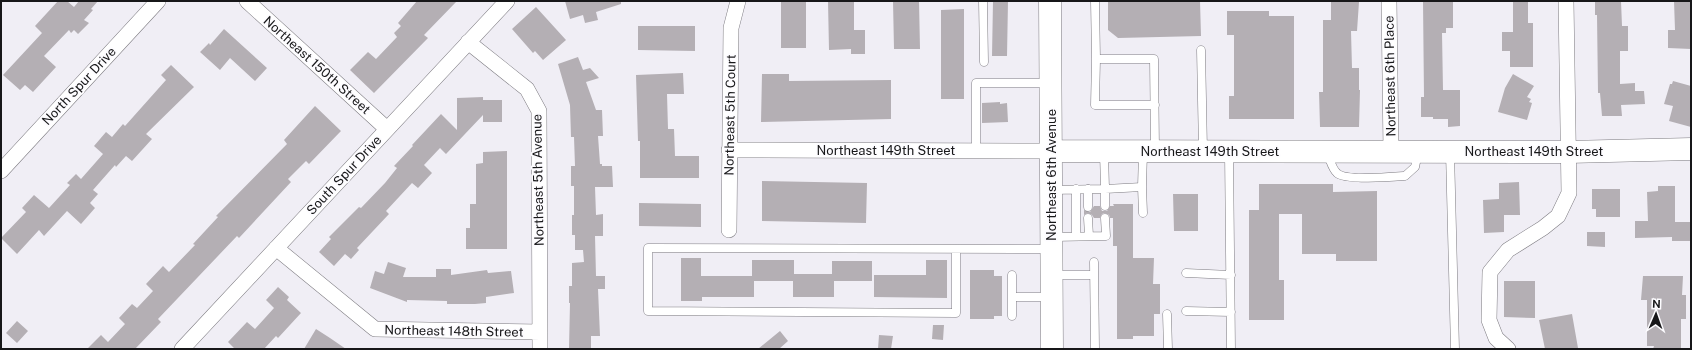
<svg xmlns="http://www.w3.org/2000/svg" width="1692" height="350" font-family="'Public Sans',sans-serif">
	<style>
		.building { fill: #b4afb4 }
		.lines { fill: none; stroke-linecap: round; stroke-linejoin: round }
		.lane-casing { stroke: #7d7b81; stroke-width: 9 }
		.street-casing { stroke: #7d7b81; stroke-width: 16 }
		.secondary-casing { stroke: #7d7b81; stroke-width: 23 }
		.lane { stroke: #fff; stroke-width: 8 }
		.street { stroke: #fff; stroke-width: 15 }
		.secondary { stroke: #fff; stroke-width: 22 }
		.labels { text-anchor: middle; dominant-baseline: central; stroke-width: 3.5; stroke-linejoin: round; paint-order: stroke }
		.street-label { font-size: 13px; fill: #171719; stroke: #fdfcff }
	</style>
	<rect width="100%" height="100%" fill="#f0eef5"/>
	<!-- building -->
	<path class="building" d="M58 1H67L74 7 79 1H98L91 9 93 10 84 20 89 23 78 34 74 30 71 33 69 30 44 56 56 67 33 92 25 85 20 90 3 75 42 33 35 26Z
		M417 1H457L424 35 428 38 374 93 350 70 368 52 376 59 397 37 394 33 401 26 398 23Z
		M565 1H621V4L596 12 598 20 585 23 583 15 570 19Z
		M781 1H806V48H781Z
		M828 1H854V30H865V54H851V49L829 50Z
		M893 1H919L920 49H894Z
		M993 1H1008L1007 56H992Z
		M1108 1H1200L1201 36 1118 38 1108 30Z
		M1331 1 1359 2 1357 31H1351L1352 68H1359V90H1360L1359 127H1320L1319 92H1323V20H1331Z
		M1423 1H1453V28H1446V33H1442L1443 90H1460V126L1448 127V119H1433V117H1421V97H1424Z
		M1513 1H1528V23H1533V67H1510V51H1502V32H1513Z
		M1595 1H1621L1622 26H1628V51H1620V84L1635 83V91H1644L1645 104 1621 105 1622 116H1602L1600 93H1598L1597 15H1595Z
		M1674 1H1691V49L1668 48V30H1675Z
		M536 7 566 40 543 60 535 51 533 53 512 29Z
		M964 9V99H941V10Z
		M1227 11H1269V16H1294V119H1229V96H1234V35H1227Z
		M638 26H695V51L638 50Z
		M224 29 267 68 255 81 230 58 220 70 200 52 209 43 210 45Z
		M578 57 583 70 590 68 599 78 586 82 596 110H602L603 136H598L600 164H602V166H612L613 187H595L596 215 603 214V236H595L596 276H605V289H598L600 336H591V349H569L570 303H569V286H572V263L584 262 583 250H575V235H572V215H574V186H571V166H575L574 137H571L570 105 558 64Z
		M171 65 194 87 146 134 152 139 132 161 126 156 116 167 115 165 93 190 98 194 90 203 95 208 81 224 67 211 44 236 39 230 17 254 1 238 26 212 22 208 34 195 49 208 70 185 67 183 76 174 81 179 103 154 94 146 106 132 112 137 123 124 125 126 166 80 161 75Z
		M683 73 684 94H667L668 129H674L675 156H699V178H640V141H638L636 75Z
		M762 74H789V81L891 80V119L761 122Z
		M1513 74 1534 86 1527 97 1531 99 1529 102 1532 103 1527 120 1498 112 1505 88Z
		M1673 81 1691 86V127L1669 121 1673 106 1664 104 1670 84H1672Z
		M483 97V100H502V122H483V115L446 154 440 148 424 165 432 173 418 188 412 183 386 211 389 214 357 248 359 250 351 259 345 254 334 266 319 252 331 239 329 237 359 207 361 208 385 183 397 168 394 166 413 146 412 145 441 114 457 130V98Z
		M1000 102V104L1007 103 1008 122 982 123V103Z
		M315 106 341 131 309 164 306 161 288 179 291 182 239 238 237 236 158 319 161 322 135 349H87L101 335 108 342 125 324 119 318 132 304 137 308 153 291 146 284 163 266 169 272 195 245 193 244 218 217 216 216 287 144 284 140Z
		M507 151V249H466V228H470V204H476V164L483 163V152Z
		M762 181 867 183 866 223 762 221Z
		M1519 182 1520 215H1504V232L1484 233 1483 200 1499 199V183Z
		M1259 184H1333V192L1377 191V261H1336V254H1302V214H1279V280H1284V320H1249V210H1259Z
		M1658 186H1675V222H1690V241H1672V237L1635 238V221H1648L1647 192 1658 191Z
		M1592 189H1620V217H1596V209H1592Z
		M1173 194H1198V231H1174Z
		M639 203 701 204V227L639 226Z
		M1113 204H1133V258H1154L1153 284H1160V314H1154V336H1133V339H1117V246H1113V218H1110L1109 215 1105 213 1102 214 1100 218H1094L1092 215 1088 213 1084 215V210L1090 212 1094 206H1100L1102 211H1107L1110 206H1114Z
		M1587 232H1605V247L1587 246Z
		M681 258H701V276H752V260H794V274H832V261H872V281H834V297H793V281H754V297H702V301H681Z
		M926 260H947V298L874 297V275H926Z
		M388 262 406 268 403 277H436V269H451V275L487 270 488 273 511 271 514 293 486 297V303L475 304H447V301L407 300V302L370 288 375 271 384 274Z
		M970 270H994V276H1002V316H994V319H970Z
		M1643 276H1683L1682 295H1686V319H1681V349H1653L1654 346H1647V300H1641Z
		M1504 281H1535V318L1504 317Z
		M278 287 289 297 287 300 301 313 278 338 276 336 264 349H235L228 342 247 322 255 329 274 308 266 300Z
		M1572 314 1578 348 1545 349 1539 320Z
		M17 321 28 331 17 343 6 333Z
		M933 325H944L943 340 932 339Z
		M316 329 330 338 346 349H304Z
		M780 331 788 341 779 349H758Z
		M879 335 893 336 891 349H878Z"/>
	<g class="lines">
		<!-- lane casing -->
		<g class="lane-casing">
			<path id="lane" d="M983 1 984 62
				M1095 1 1096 59H1154L1155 150
				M1201 50 1203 150
				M1096 59 1095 105H1155
				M976 151V83H1049
				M1104 152 1105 189 1142 187 1143 152
				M1229 152 1231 349
				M1450 152 1455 349
				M1327 153C1330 159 1332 169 1337 173 1344 181 1392 177 1405 176L1415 167 1418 152
				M1142 187 1143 213
				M1076 189V236
				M1088 189V207
				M1052 190 1105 189V206
				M1088 218 1089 236
				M1053 237 1106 236 1105 218
				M956 249V313L648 311V248L1051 249
				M1094 262 1095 349
				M1186 273 1231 275
				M1012 275V316
				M1053 275H1094
				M1012 297H1051
				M1186 311 1231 312
				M1167 314 1168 349"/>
		</g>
		<!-- street casing -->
		<g class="street-casing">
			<path id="street" d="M247 1 387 129
				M1389 1 1391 151
				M468 42 527 89 539 111 540 349
				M729 150 1051 151
				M1 171 158 1
				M729 230 731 28 738 1
				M276 248 375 329 540 332
				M182 349 507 1
				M1508 349 1496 338 1489 320 1490 272 1508 250 1543 228 1558 216 1569 193 1566 1"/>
		</g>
		<!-- secondary casing -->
		<g class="secondary-casing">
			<path id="secondary" d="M1050 1 1052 349
				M1051 151 1568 152 1691 149"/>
		</g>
		<!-- lane -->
		<use href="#lane" class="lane"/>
		<!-- street -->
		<use href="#street" class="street"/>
		<!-- secondary -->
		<use href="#secondary" class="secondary"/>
	</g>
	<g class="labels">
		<!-- street labels -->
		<g class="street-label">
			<text transform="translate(317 65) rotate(42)">Northeast 150th Street</text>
			<text transform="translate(1390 76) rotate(-91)">Northeast 6th Place</text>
			<text transform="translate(79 86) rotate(-47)">North Spur Drive</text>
			<text transform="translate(730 115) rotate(-89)">Northeast 5th Court</text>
			<text x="886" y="150">Northeast 149th Street</text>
			<text x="1210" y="151">Northeast 149th Street</text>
			<text x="1534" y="151">Northeast 149th Street</text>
			<text transform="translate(344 175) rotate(-47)">South Spur Drive</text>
			<text transform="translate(1051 175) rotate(-90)">Northeast 6th Avenue</text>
			<text transform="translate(538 180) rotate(-91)">Northeast 5th Avenue</text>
			<text transform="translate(454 331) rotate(1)">Northeast 148th Street</text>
		</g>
	</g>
	<!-- border -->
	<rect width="1692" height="350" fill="none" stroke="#171719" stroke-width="4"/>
	<!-- north arrow -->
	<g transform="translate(1656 314) rotate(2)" stroke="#fdfcff" stroke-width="3" paint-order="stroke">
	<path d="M0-3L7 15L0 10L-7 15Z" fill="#171719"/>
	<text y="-6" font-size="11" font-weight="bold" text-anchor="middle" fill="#171719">N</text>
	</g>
</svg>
